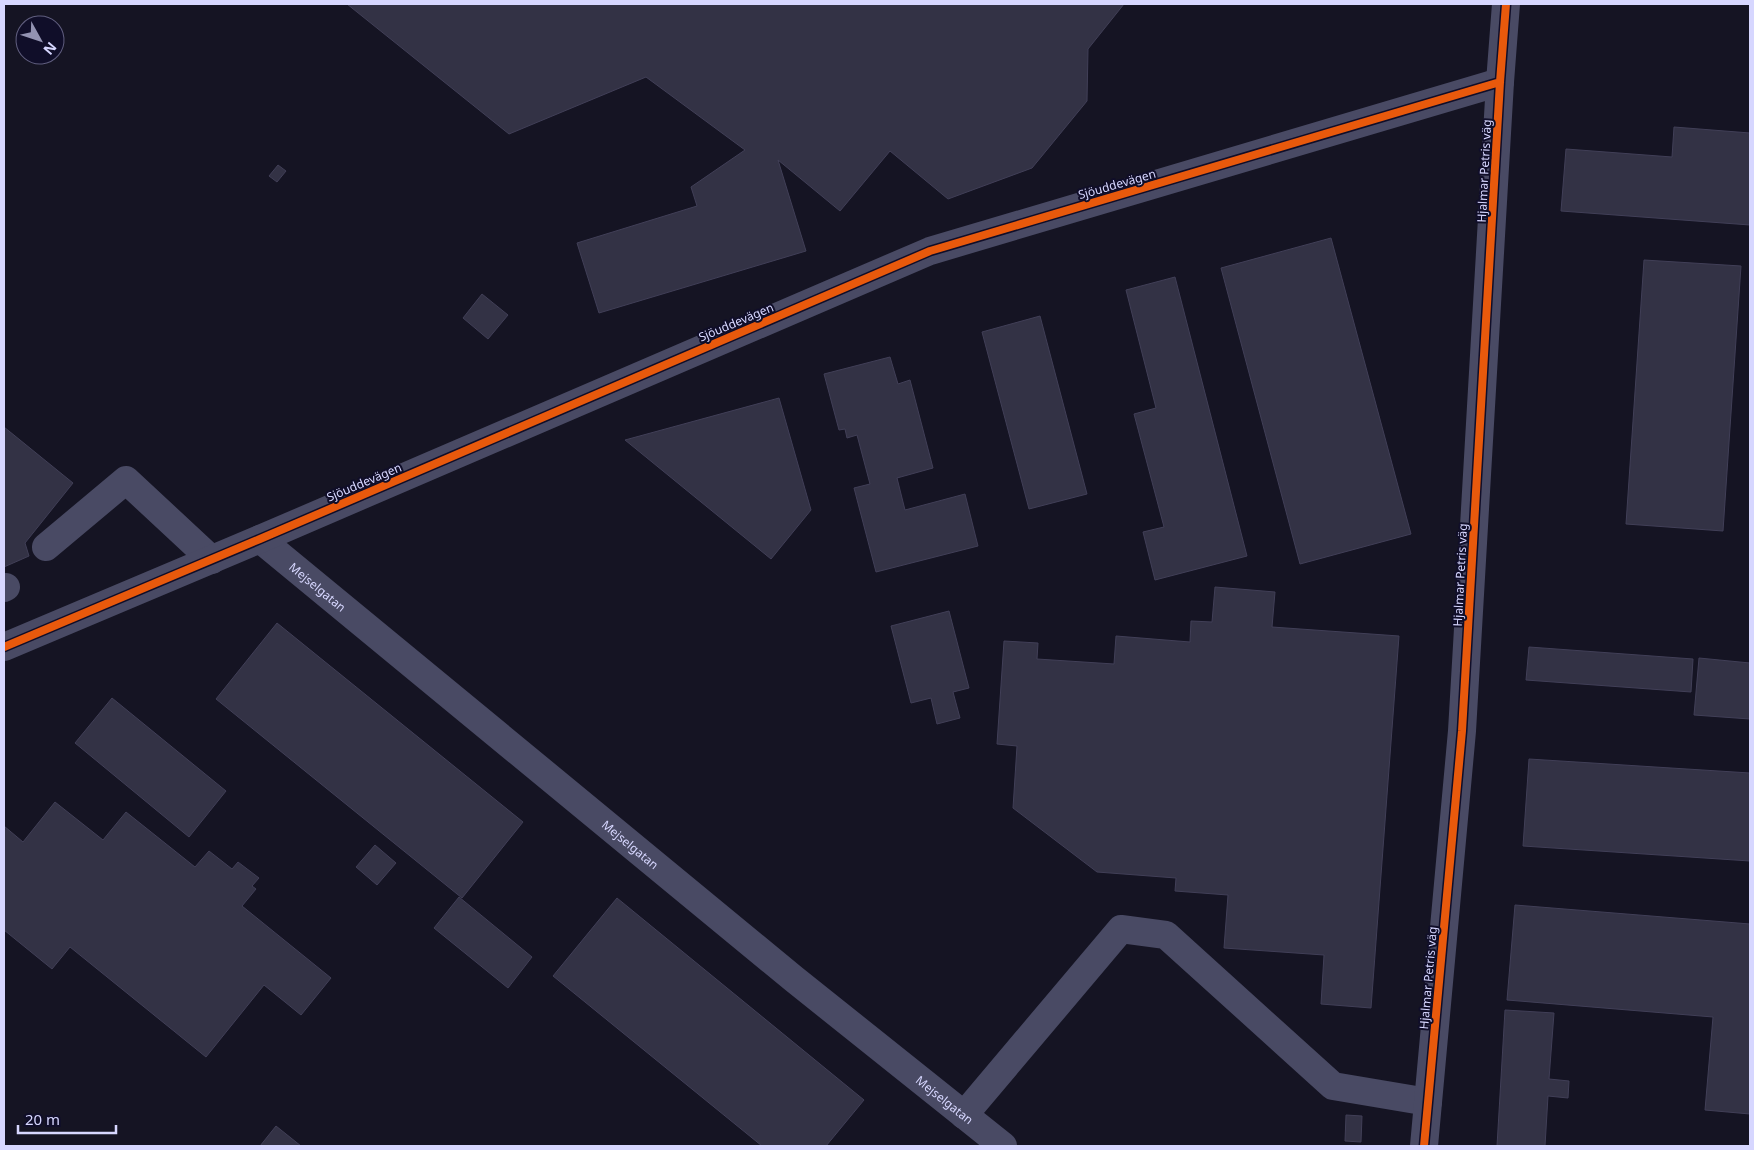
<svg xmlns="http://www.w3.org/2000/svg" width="1754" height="1150" font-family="'Noto Sans',sans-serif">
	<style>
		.building { fill: #333245; stroke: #413f57 }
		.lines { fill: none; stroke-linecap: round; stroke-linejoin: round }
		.minor { stroke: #494a64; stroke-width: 28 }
		.cycleway-casing { stroke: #100e29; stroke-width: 11 }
		.cycleway { stroke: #e8590c; stroke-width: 8 }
		.labels { text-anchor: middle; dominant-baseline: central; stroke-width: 4; stroke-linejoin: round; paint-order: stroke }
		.street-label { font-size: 12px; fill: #d7d7ff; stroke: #100e29 }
	</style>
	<rect width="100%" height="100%" fill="#151423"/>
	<!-- building -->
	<path class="building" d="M347 4H1124L1088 49 1087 101 1032 168 948 199 890 151 840 211 778 160 806 251 599 313 577 243 697 206 691 187 745 150 646 77 509 134Z
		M1674 127 1750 133V225L1561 211 1566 149 1672 157Z
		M278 165 286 171 277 182 269 176Z
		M1331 238 1411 534 1300 564 1221 268Z
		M1644 260 1741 266 1723 531 1626 524Z
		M1175 277 1247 556 1155 580 1143 532 1164 527 1134 414 1156 408 1126 290Z
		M482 294 508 315 488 339 463 318Z
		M1040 316 1087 494 1029 509 982 332Z
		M890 357 898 384 910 380 933 468 897 478 905 510 965 494 978 546 876 572 854 488 870 484 857 435 847 438 845 429 839 430 824 374Z
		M779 398 811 510 771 559 625 440Z
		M4 427 73 483 25 543 29 556 4 567Z
		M1215 587 1275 592 1272 627 1399 636 1371 1008 1321 1004 1324 955 1224 948 1228 895 1175 891 1176 878 1097 872 1013 808 1017 746 997 744 1004 641 1038 643 1037 659 1114 664 1116 636 1190 642 1191 621 1212 622Z
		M949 611 969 688 953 692 960 718 937 724 931 698 911 703 891 626Z
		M277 623 523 822 462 898 216 699Z
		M1529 647 1693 659 1691 692 1526 680Z
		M1699 658 1750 663V719L1694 715Z
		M112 698 226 791 189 837 75 743Z
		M1529 759 1750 773V861L1523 846Z
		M55 802 103 840 126 812 195 867 209 851 232 869 238 862 259 878 252 886 256 889 242 906 331 978 301 1015 264 985 206 1057 70 947 52 969 4 930V826L23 842Z
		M375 845 396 863 377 885 356 867Z
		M459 897 532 957 508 988 434 928Z
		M617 898 864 1100 826 1146H762L553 976Z
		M1515 905 1750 924V1114L1705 1110 1713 1017 1507 1000Z
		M1505 1010 1554 1013 1549 1079 1569 1081 1568 1098 1548 1096 1545 1146H1497Z
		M1346 1115 1362 1116 1361 1142 1345 1141Z
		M276 1126 301 1146H260Z"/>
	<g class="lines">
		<!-- minor -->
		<g class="minor">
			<path id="s1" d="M260 539 794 979 1003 1146"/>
			<path d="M46 547 126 480 212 560"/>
			<path d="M4 588 6 587"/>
			<path d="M4 647 260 539 930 251 1500 82"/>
			<path d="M964 1115 1121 929 1166 935 1333 1086 1428 1102"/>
			<path d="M1424 1146 1462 731 1500 82 1506 4"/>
		</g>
		<!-- cycleway casing -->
		<g class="cycleway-casing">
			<path id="cycleway" d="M4 647 260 539 930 251 1500 82
				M1424 1146 1462 731 1500 82 1506 4"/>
		</g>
		<!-- cycleway -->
		<use href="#cycleway" class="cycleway"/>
	</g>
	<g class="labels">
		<!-- street labels -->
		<g class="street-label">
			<text transform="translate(1484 171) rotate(-87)">Hjalmar Petris väg</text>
			<text transform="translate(1117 184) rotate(-16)">Sjöuddevägen</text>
			<text transform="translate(736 322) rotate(-23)">Sjöuddevägen</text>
			<text transform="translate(364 482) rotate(-23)">Sjöuddevägen</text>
			<text transform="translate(1460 575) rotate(-87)">Hjalmar Petris väg</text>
			<text stroke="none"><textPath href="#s1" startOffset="75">Mejselgatan</textPath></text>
			<text stroke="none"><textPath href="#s1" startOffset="480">Mejselgatan</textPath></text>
			<text transform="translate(1428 978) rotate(-85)">Hjalmar Petris väg</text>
			<text stroke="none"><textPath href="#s1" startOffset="885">Mejselgatan</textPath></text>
		</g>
	</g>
	<!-- border -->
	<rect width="1754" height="1150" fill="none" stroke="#d7d7ff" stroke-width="10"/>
	<!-- north arrow -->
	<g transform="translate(40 40) rotate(130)"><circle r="24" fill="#100e29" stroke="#605e7f"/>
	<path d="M0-4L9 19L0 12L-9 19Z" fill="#9393b2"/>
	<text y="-8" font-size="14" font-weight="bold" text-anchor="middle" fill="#d7d7ff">N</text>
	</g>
	<!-- scale -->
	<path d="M18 1125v8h98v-8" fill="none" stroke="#d7d7ff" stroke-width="2.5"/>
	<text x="25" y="1125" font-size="15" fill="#d7d7ff" stroke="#100e29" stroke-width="4" paint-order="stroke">20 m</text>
</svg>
